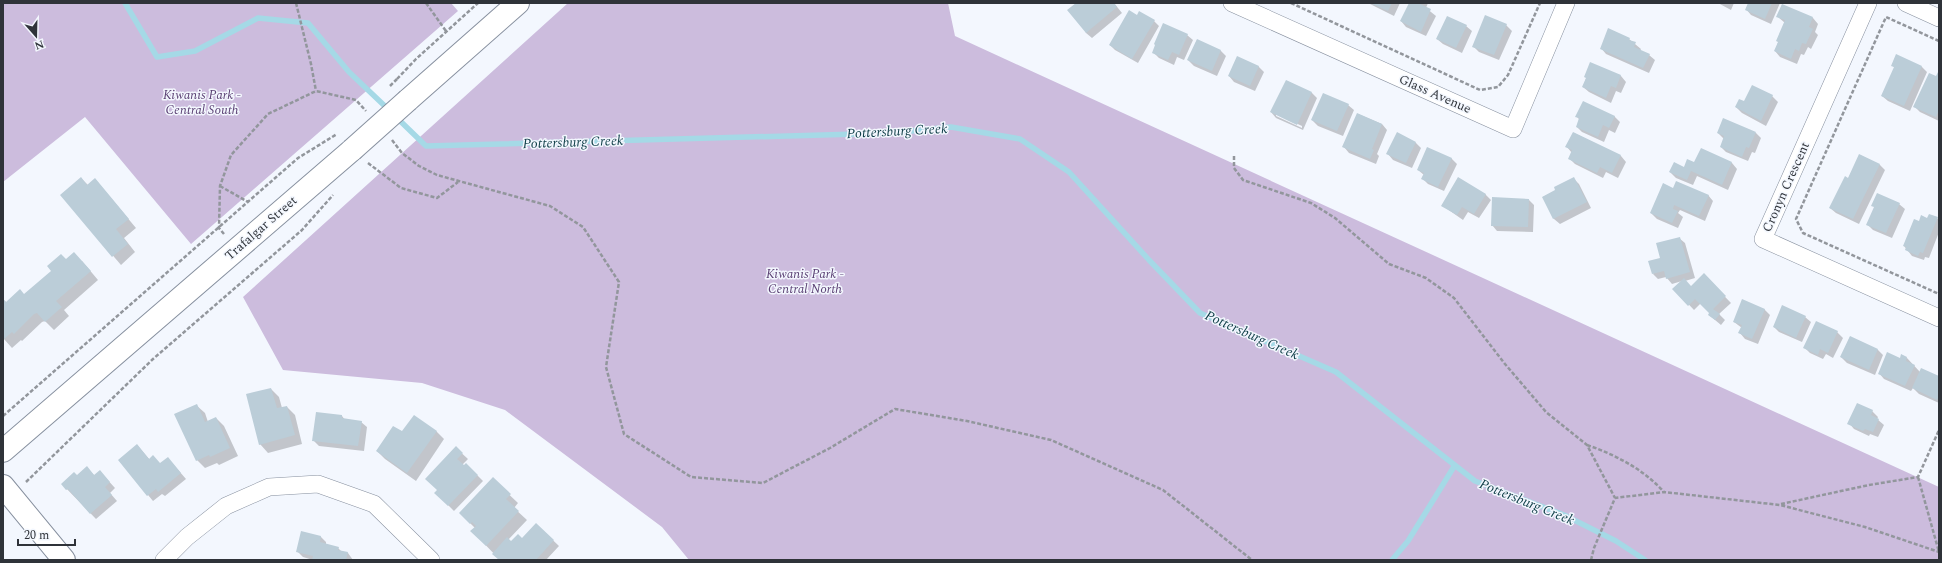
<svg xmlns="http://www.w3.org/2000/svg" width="1942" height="563" font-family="Spectral,serif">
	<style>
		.green { fill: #ccbcdd }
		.shadow { fill: #0003; fill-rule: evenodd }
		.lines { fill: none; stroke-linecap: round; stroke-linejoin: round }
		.stream { stroke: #a5d9e6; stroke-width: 5.5 }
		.building { fill: #bbcdd8 }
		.street-casing { stroke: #87909f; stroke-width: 18 }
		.secondary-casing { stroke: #87909f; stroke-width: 24 }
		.path { stroke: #92969c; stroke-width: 2.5; stroke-dasharray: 4 2; stroke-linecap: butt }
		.street { stroke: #fff; stroke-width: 17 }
		.secondary { stroke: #fff; stroke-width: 22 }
		.secondary-bridge-casing { stroke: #87909f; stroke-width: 24; stroke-linecap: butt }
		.path-bridge { stroke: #92969c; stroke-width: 2.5; stroke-dasharray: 4 2; stroke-linecap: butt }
		.secondary-bridge { stroke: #fff; stroke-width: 22 }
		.labels { text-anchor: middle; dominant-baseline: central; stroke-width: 3; stroke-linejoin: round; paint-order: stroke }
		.street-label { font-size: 13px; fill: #2f3339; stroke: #f3f7fe }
		.park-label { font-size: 13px; font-style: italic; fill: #5b4174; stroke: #f3f7fe }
		.water-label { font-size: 14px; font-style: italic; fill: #0f3e48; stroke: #f3f7fe }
	</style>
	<rect width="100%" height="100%" fill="#f3f7fe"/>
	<!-- green -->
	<path class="green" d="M3 3H451L458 11 191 244 85 117 3 182Z
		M568 3H948L955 36 1939 487V560H689L662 527 505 410 422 383 283 370 243 297Z"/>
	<!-- shadow -->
	<path class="shadow" d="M1077 3H1114L1122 13 1092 38 1086 33Z
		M1368 3H1400L1394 16Z
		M1410 3H1428L1426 8 1436 16 1426 36 1406 27 1401 21Z
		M1718 3H1734L1731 10Z
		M1749 3H1780L1771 24 1751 15 1746 9Z
		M1782 5 1813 18 1818 24 1815 32 1818 35 1811 49 1808 47 1804 55 1801 54 1797 64 1780 57 1775 51 1785 23 1778 17Z
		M1138 17 1154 21 1159 26 1138 63 1115 50 1110 45Z
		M1506 25 1512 31 1499 60 1479 52 1473 46Z
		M1466 26 1472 31 1462 53 1443 44 1437 39Z
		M1187 35 1193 40 1184 60 1177 57 1174 65 1159 58 1153 52Z
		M1629 39 1641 49 1640 51 1649 55 1655 60 1649 73 1606 54 1601 48Z
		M1197 40 1221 51 1226 56 1217 76 1194 66 1188 60Z
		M1896 56 1922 67 1927 72 1910 111 1888 101 1882 96 1895 68 1892 65Z
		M1591 64 1621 76 1626 82 1621 93 1616 91 1611 103 1589 92 1583 87Z
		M1258 66 1264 72 1255 91 1234 82 1229 76Z
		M1939 74V121L1920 112 1915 107Z
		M1287 81 1312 93 1317 98 1303 130 1276 118 1271 112ZM1276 114 1302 126V128L1276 116Z
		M1772 96 1778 102 1766 126 1742 113 1736 107Z
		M1348 105 1354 110 1343 136 1318 126 1312 120Z
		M1358 114 1382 124 1387 130 1377 154 1379 156 1376 164 1349 153 1344 147Z
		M1614 116 1620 122 1615 133 1609 130 1604 142 1582 132 1577 127 1580 120 1577 117Z
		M1574 133 1621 156 1626 162 1618 178 1606 172 1603 178 1575 164 1569 158 1572 153 1567 147Z
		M1718 133H1756L1761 138 1755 153 1752 152 1748 161 1726 152 1721 147 1724 139Z
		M1397 134 1416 143 1421 148 1412 168 1393 160 1388 154Z
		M1701 150 1732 163 1737 169 1728 190 1697 176 1693 185 1676 178 1670 172 1695 163Z
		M1860 155 1880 165 1885 170 1859 224 1836 213 1830 208 1848 179Z
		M1451 158 1457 164 1444 191 1428 184 1422 178 1424 175 1418 170Z
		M81 178 88 185 95 179 136 228 124 238 135 252 121 265 61 195Z
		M1573 178 1579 184 1591 208 1560 224 1554 219 1543 197 1557 190Z
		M1674 189 1708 195 1713 201 1705 221 1680 210 1678 213 1683 217 1678 228 1657 219 1651 213Z
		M1485 194 1491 200 1479 218 1468 212 1463 220 1443 206Z
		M1529 200 1534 205 1533 232 1497 231 1492 225Z
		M1899 204 1905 209 1892 238 1873 230 1868 225Z
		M1937 218 1939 220V232L1929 258 1925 257 1924 260 1912 256 1904 246 1919 222Z
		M1679 238 1685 243 1695 278 1685 281 1691 288 1704 275 1731 303 1719 314 1725 320 1721 325 1709 315 1710 313 1701 303 1694 310 1674 289 1682 281 1672 284 1666 277 1658 279 1653 274 1661 259Z
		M66 260 82 261 98 280 64 310 69 316 54 330 45 321 42 322 22 341 21 340 12 348 3 338V299L7 303 25 295Z
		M1764 309 1770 315 1758 344 1745 339 1740 333 1742 328 1734 322Z
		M1805 317 1811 322 1802 342 1779 332 1774 327Z
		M1837 332 1843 338 1833 358 1826 354 1823 359 1810 353 1804 347Z
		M1850 337 1878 350 1883 355 1875 375 1847 363 1841 357Z
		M1907 358 1920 372 1939 377V403L1919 394 1913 388 1911 391 1884 379 1879 373 1900 359Z
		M271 389 279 397 282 408 287 407 295 415 302 444 268 453 260 444Z
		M196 405 205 413 208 422 216 418 224 426 238 456 219 465 217 463 205 468 197 460Z
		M1872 411 1878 417 1877 419 1884 425 1878 437 1870 434 1869 436 1854 429 1849 423Z
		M342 416 345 420 361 422 367 427 364 451 319 446 313 440Z
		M436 431 444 439 416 481 385 459 377 451Z
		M137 445 150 460 160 464H173L186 479 165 496 162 494 153 501 119 460Z
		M456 448 468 459 462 465 464 467 466 464 483 481 454 511 436 493Z
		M87 468 95 476 105 477 115 488 110 493 117 501 96 519 62 484 77 477Z
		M493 479 518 503 514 508 527 520 508 540 511 542 522 540 536 524 559 546 546 560H500L472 531 475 528 460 513Z
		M302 532 321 537 326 542V545L338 548 342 552 348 553 353 560H313L303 557 297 551Z"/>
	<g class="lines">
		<!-- stream -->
		<path class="stream" d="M125 3 157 57 195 51 258 18 308 23 349 72 389 110
			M395 116 426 146 892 133 951 127 1020 139 1069 172 1149 260 1200 313 1336 372 1475 481 1564 515 1616 541 1645 560
			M1392 560 1408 541 1455 465"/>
	</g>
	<!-- building -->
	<path class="building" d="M1076 3H1114L1117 7 1086 33 1067 10Z
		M1370 3H1392L1388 11Z
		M1409 3H1420V4L1431 9 1421 32 1400 21Z
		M1748 3H1772L1765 19 1745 10Z
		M1782 4 1813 17 1809 27 1813 29 1806 44 1802 43 1799 51 1795 49 1791 59 1774 51 1778 42 1776 41 1785 20 1776 17Z
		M1129 10 1137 15 1139 11 1155 20 1132 59 1109 45Z
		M1485 15 1507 24 1494 55 1472 47Z
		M1447 16 1467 25 1456 48 1436 39Z
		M1163 23 1188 34 1179 55 1172 52 1168 60 1152 53 1155 45 1154 44Z
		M1608 28 1630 38 1629 40 1636 42 1634 47 1650 54 1643 68 1600 49Z
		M1197 39 1221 50 1212 71 1187 60Z
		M1896 54 1922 66 1904 106 1881 96 1894 67 1891 66Z
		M1237 56 1259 66 1250 86 1228 76Z
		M1590 62 1621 75 1616 88 1611 86 1606 98 1582 87 1586 78 1584 77Z
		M1938 72 1939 73V110L1936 117 1913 107 1929 73 1936 76Z
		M1286 80 1312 92 1297 125 1270 112Z
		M1752 85 1773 95 1761 121 1735 107 1739 99 1744 101Z
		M1323 93 1349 104 1337 131 1311 120Z
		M1583 101 1615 116 1609 128 1603 125 1598 137 1576 127 1579 118 1575 117Z
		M1357 113 1382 124 1372 149 1374 150 1370 159 1342 147Z
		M1723 118 1756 132 1749 148 1746 147 1742 157 1720 147 1724 136 1717 133Z
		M1397 132 1416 142 1406 163 1386 154Z
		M1573 132 1621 155 1612 173 1600 167 1597 173 1568 159 1572 150 1565 147Z
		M1427 147 1452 158 1438 187 1421 179 1424 173 1417 170Z
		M1701 148 1732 162 1722 185 1691 171 1687 180 1669 172 1674 162 1684 167 1687 159 1694 162Z
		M1859 154 1880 164 1853 219 1829 208 1845 176 1848 178Z
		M81 177 87 185 95 178 129 219 116 229 128 244 112 257 60 195Z
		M1458 177 1486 194 1474 214 1462 207 1457 215 1441 206Z
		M1574 177 1587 202 1553 219 1542 197 1555 190 1554 187Z
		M1676 181 1709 195 1699 216 1674 205 1673 209 1678 211 1672 223 1650 213 1663 183 1673 188Z
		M1877 193 1900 203 1886 233 1866 225 1874 207 1871 206Z
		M1492 197 1529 199 1528 227 1491 226Z
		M1929 214 1938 217 1923 253 1920 252 1918 256 1905 250 1906 247 1903 246 1914 219 1919 221 1921 215 1927 218Z
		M1680 237 1690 272 1666 279 1664 271 1652 274 1648 261 1660 258 1656 243Z
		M74 252 91 271 56 301 62 307 45 322 37 313 34 314 14 334 12 332 3 340V299L6 302 20 289 24 294 51 271 47 266 61 254 66 259Z
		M1704 273 1726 296 1713 309 1720 314 1715 320 1708 315 1709 313 1695 299 1688 306 1672 289 1684 278 1691 286Z
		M1742 299 1765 309 1752 339 1738 333 1742 325 1733 322Z
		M1782 305 1806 316 1796 338 1773 327Z
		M1816 321 1838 331 1828 353 1820 349 1818 355 1803 348Z
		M1850 336 1878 349 1869 370 1840 357Z
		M1887 352 1900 358 1901 354 1907 357 1906 361 1915 365 1905 386 1878 374Z
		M1921 368 1939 376V396L1937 400 1912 388Z
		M271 388 277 408 287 406 295 435 259 445 246 394Z
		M1857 403 1873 410 1871 415 1879 419 1873 432 1865 429 1863 431 1847 424Z
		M197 404 205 422 216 417 230 448 210 457 209 455 196 461 174 414Z
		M316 412 342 415V418L362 421 358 446 312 441Z
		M414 415 437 431 407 473 376 451 393 426 402 431Z
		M137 444 149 459 153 455 160 463 168 457 181 473 158 492 156 489 147 496 118 460Z
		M456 446 463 453 457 459 464 465 466 463 478 475 448 506 434 493 437 490 425 479Z
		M87 466 94 475 100 470 110 482 105 487 112 495 90 514 68 489 66 490 61 484 74 472 77 475Z
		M493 477 511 494 506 499 519 511 486 546 470 531 476 526 472 522 470 524 459 513Z
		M536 523 554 540 536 560H499L492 554 507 537 511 541 518 534 522 538Z
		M301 531 321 536 320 542 339 547 338 550 348 552 346 560H312L313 556 296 552Z"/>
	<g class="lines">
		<!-- street casing -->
		<g class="street-casing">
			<path id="street" d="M1232 3 1513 129 1566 3
				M1868 3 1763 239 1939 318
				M1906 3 1939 18
				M164 560 187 537 226 506 269 487 318 484 374 504 431 560"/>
		</g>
		<!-- secondary casing -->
		<g class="secondary-casing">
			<path id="secondary" d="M408 100 518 3
				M3 451 352 150
				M3 486 64 560"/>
		</g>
		<!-- path -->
		<path class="path" d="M296 3 311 64 316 91
			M426 3 446 31
			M1291 3 1480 90 1498 87 1508 75 1540 3
			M1939 41 1886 17 1796 219 1803 233 1939 294
			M397 79 416 59 478 3
			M392 140 402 153 419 166 437 175 550 206 583 227 619 282 606 367 624 434 691 477 763 483 830 448 895 409 967 421 1051 440 1163 490 1252 560
			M1234 156V168L1243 180 1311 203 1335 218 1389 264 1426 278 1454 298 1505 364 1546 412 1587 445 1615 498
			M368 163 401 188 437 198 458 182
			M220 186 248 202
			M224 234 219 228 220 186 231 155 268 114 316 91 356 100 366 111
			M3 416 298 158 337 134
			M1587 445C1616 455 1643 469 1664 492
			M1918 477 1939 552
			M26 482 153 359 302 230 333 195
			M1781 504 1869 485 1918 477 1939 430
			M1591 560 1594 548 1615 498 1664 492 1780 505 1865 527 1939 552"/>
		<!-- street -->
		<use href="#street" class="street"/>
		<!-- secondary -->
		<use href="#secondary" class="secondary"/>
		<!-- secondary-bridge casing -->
		<g class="secondary-bridge-casing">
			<path id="secondary-bridge" d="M352 150 408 100"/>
		</g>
		<!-- path-bridge -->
		<path class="path-bridge" d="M390 86 397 79"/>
		<!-- secondary-bridge -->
		<use href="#secondary-bridge" class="secondary-bridge"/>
	</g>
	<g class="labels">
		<!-- street labels -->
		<g class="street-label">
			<text transform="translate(1435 94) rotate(24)">Glass Avenue</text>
			<text transform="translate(1786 187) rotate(-66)">Cronyn Crescent</text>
			<text transform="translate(261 228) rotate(-41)">Trafalgar Street</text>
		</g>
		<!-- park labels -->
		<g class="park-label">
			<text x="202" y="95">Kiwanis Park -<tspan x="202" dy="15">Central South</tspan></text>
			<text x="805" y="274">Kiwanis Park -<tspan x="805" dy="15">Central North</tspan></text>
		</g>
		<!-- water labels -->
		<g class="water-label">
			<text transform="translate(897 131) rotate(-3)">Pottersburg Creek</text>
			<text transform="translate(573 142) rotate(-2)">Pottersburg Creek</text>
			<text transform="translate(1252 335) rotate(24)">Pottersburg Creek</text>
			<text transform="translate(1527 502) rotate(22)">Pottersburg Creek</text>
		</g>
	</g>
	<!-- border -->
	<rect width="1942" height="563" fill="none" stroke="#2f3339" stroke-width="8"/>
	<!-- north arrow -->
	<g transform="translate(36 36) rotate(160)" stroke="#f3f7fe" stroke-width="3" paint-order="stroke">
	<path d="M0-3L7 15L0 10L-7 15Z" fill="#2f3339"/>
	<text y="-6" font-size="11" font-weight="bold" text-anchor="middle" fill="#2f3339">N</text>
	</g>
	<!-- scale -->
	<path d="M18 539v6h57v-6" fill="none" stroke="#2f3339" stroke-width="2"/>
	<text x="24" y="539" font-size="12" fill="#2f3339" stroke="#f3f7fe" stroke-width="3" paint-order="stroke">20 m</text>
</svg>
